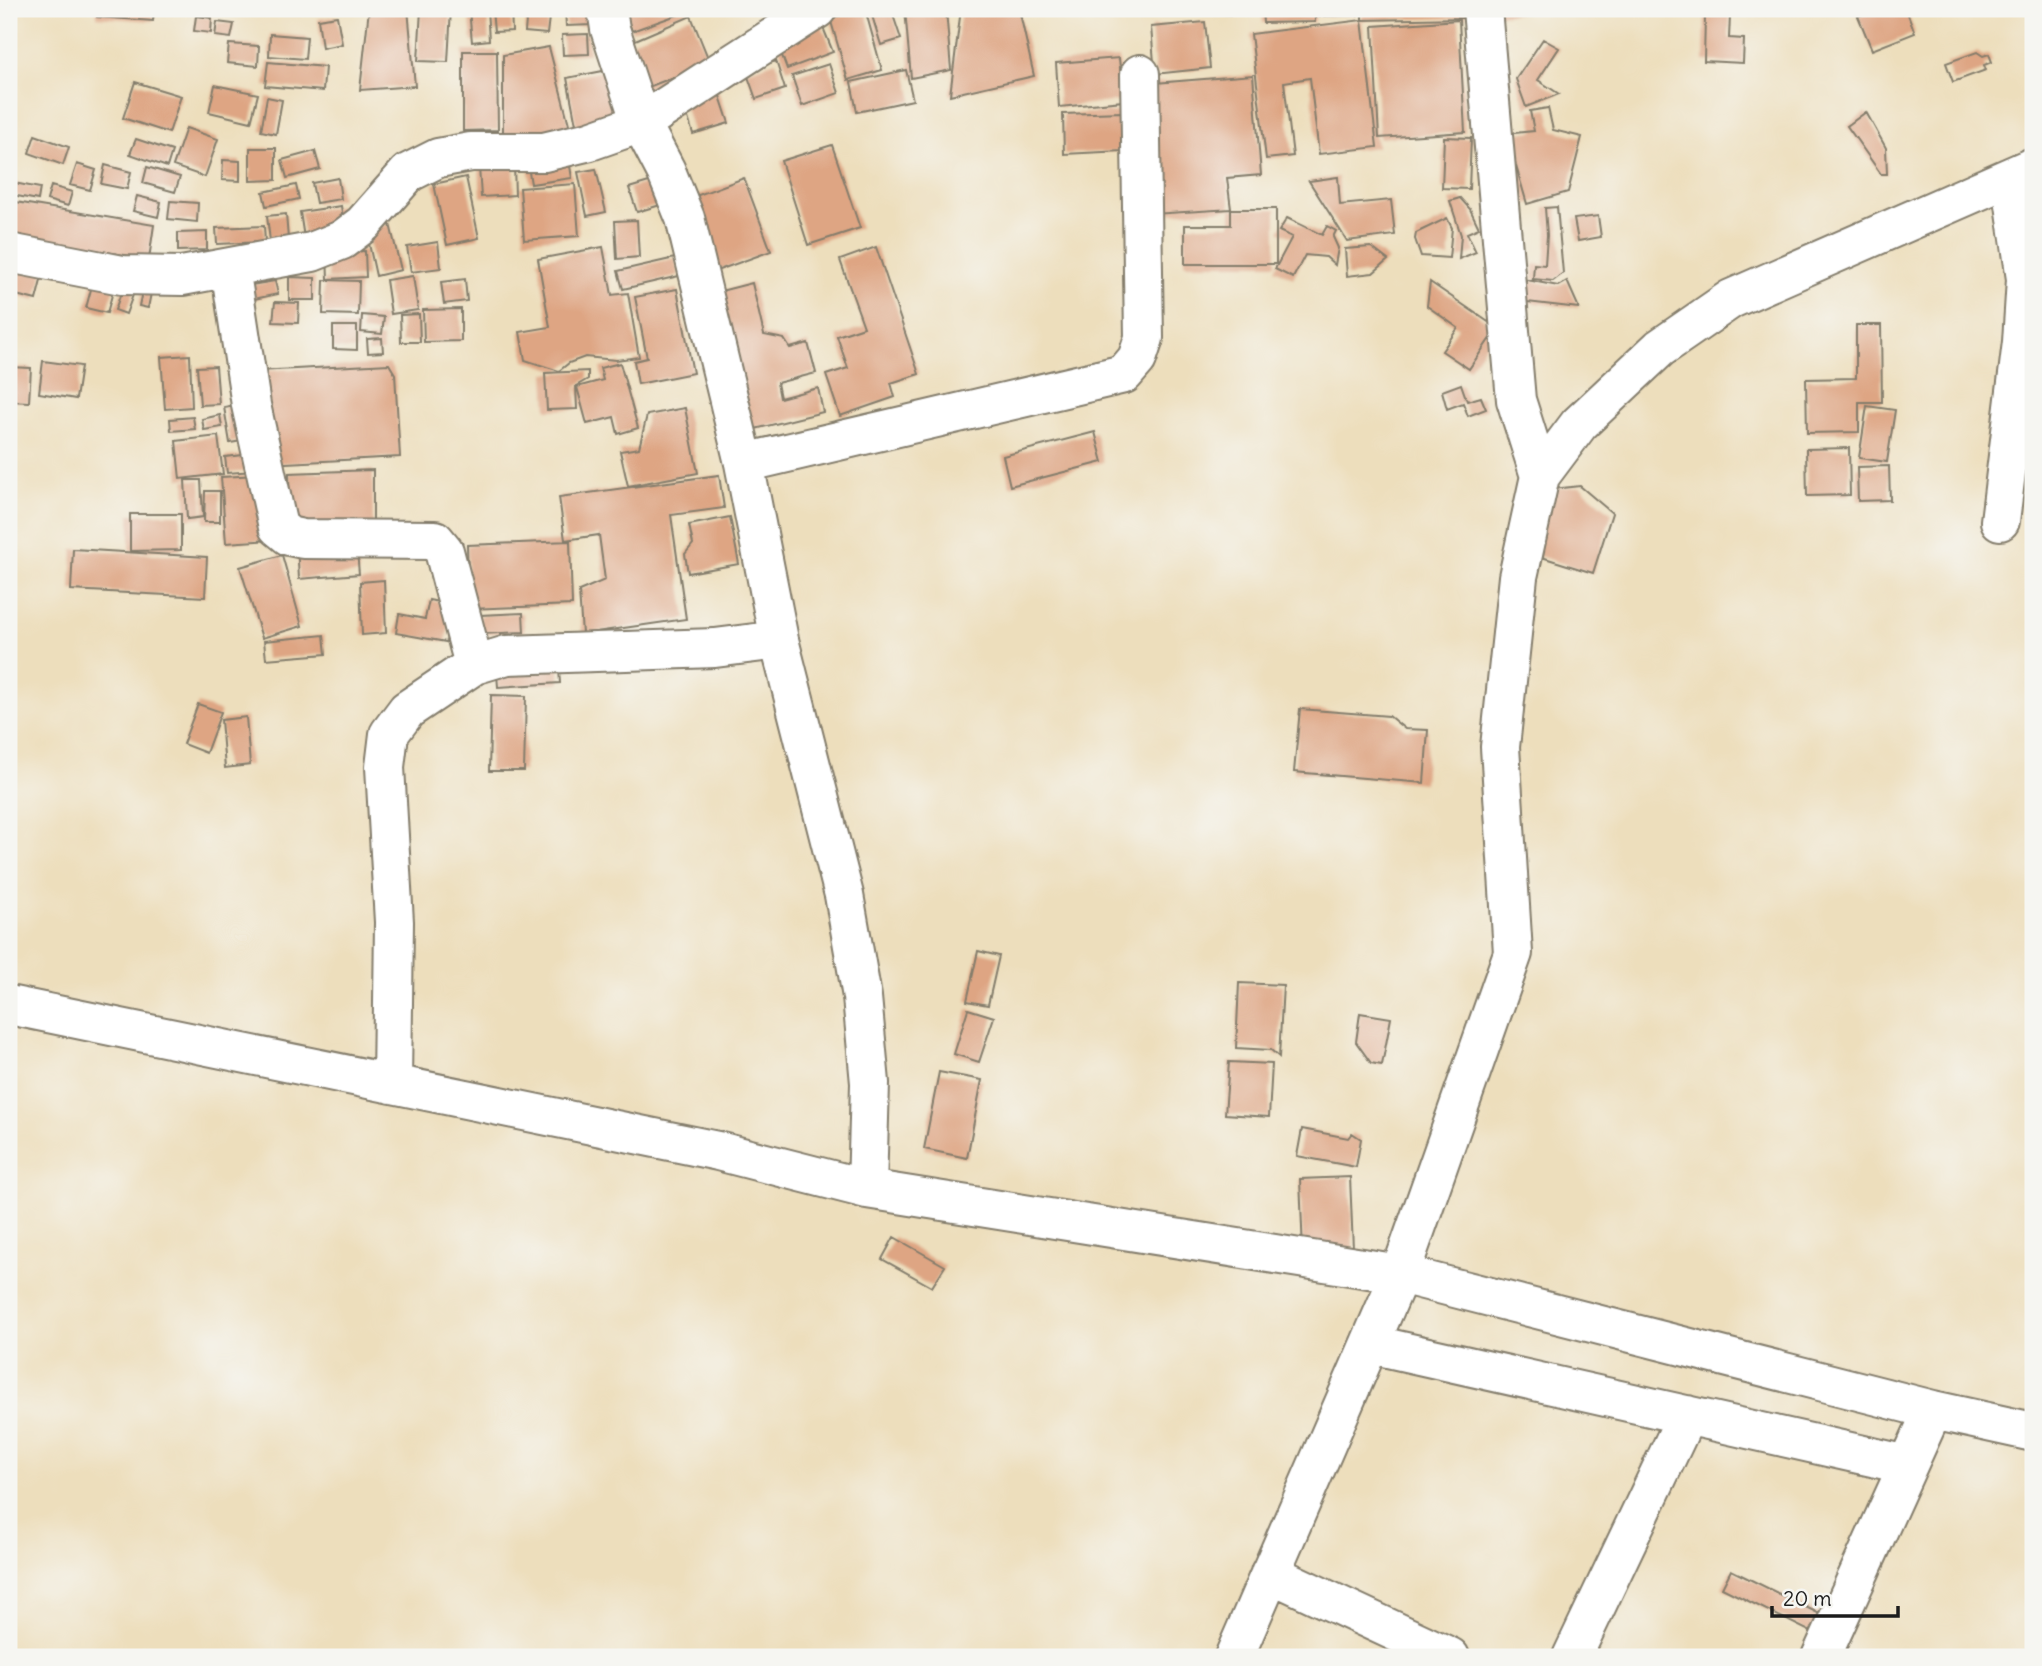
<svg xmlns="http://www.w3.org/2000/svg" width="2042" height="1666" font-family="Delius,sans-serif">
	<style>
		.building { fill: #dea583 }
		.lines { fill: none; stroke-linecap: round; stroke-linejoin: round }
		.minor-casing { stroke: #847d6c; stroke-width: 42 }
		.minor { stroke: #fff; stroke-width: 38 }
	</style>
	<rect width="100%" height="100%" fill="#f6f6f2"/>
	<filter id="ink" filterUnits="userSpaceOnUse"><feTurbulence type="fractalNoise" baseFrequency=".0143" numOctaves="2"/><feDisplacementMap in="SourceGraphic" scale="14" xChannelSelector="R" yChannelSelector="G"/><feConvolveMatrix kernelMatrix="1 2 1 2 8 2 1 2 1" color-interpolation-filters="sRGB"/></filter>
	<filter id="wash" filterUnits="userSpaceOnUse"><feTurbulence type="fractalNoise" baseFrequency=".00686" numOctaves="4" result="noise"/><feDisplacementMap in="SourceGraphic" scale="28" xChannelSelector="R" yChannelSelector="G"/><feGaussianBlur stdDeviation="1.57" result="paint"/><feColorMatrix in="noise" values="0 0 0 0 0 0 0 0 0 0 0 0 0 0 0 0 0 1.4 0 .05"/><feComposite in="paint" operator="in"/></filter>
	<g filter="url(#wash)">
		<rect width="100%" height="100%" fill="#eddebc"/>
		<g id="blocks">
			<!-- building -->
			<path class="building" d="M97 9H154L153 21 97 17Z
				M214 9H257L256 15Z
				M369 9H408L415 86 360 90Z
				M421 9H451L448 62 418 61Z
				M469 9H487L489 40 472 42Z
				M492 9H511L512 31 494 32Z
				M527 9H550L547 34 525 32Z
				M565 9H591L592 25 566 26Z
				M624 9H694L632 31Z
				M865 9 882 70 848 80 830 18Z
				M870 9H891L901 39 881 45Z
				M905 9 946 10 951 70 911 78Z
				M961 9H1019L1034 76 950 95Z
				M1221 9H1253L1252 15 1221 14Z
				M1262 9H1315V22L1263 23Z
				M1317 9H1357V15L1317 16Z
				M1362 9H1466V18L1362 20Z
				M1496 9H1545V11L1496 15Z
				M1877 9H1906L1915 33 1872 50 1858 16Z
				M196 16 212 18 211 33 194 31Z
				M337 16 342 44 322 48 318 19Z
				M691 16 710 63 638 91 633 41Z
				M1705 16H1730L1729 38 1744 39 1743 63 1704 61Z
				M1362 20 1377 147 1319 154 1310 78 1284 82 1293 156 1266 159 1251 34Z
				M1459 20 1465 132 1379 138 1373 26Z
				M217 22 234 24 231 38 215 36Z
				M1205 22 1210 68 1155 74 1151 27Z
				M822 25 833 52 787 69 777 42Z
				M270 34 307 37 305 59 269 56Z
				M588 34 589 54 563 55 562 35Z
				M1543 39 1559 48 1538 80 1559 94 1526 107 1516 79Z
				M229 44 259 46 258 66 227 63Z
				M549 47 572 136 503 139V55Z
				M463 51H497L498 130 463 131Z
				M1977 52 1983 56 1989 54 1992 62 1984 65 1986 70 1953 82 1946 63Z
				M1119 58 1123 101 1059 107 1056 63Z
				M776 61 785 89 756 99 746 71Z
				M268 62 325 67 323 91 265 86Z
				M829 64 839 93 802 106 792 76Z
				M608 70 619 126 578 135 567 78Z
				M906 70 913 100 857 112 851 82Z
				M1253 75 1261 175 1227 178 1231 209H1276V264H1185V225H1231V209L1153 214 1143 84Z
				M135 82 181 96 169 133 123 118Z
				M215 85 258 94 251 122 209 112Z
				M718 90 729 123 693 134 683 101Z
				M267 97 282 100 276 134 261 131Z
				M1548 108 1553 130 1582 137 1568 192 1527 204 1516 166 1502 173 1505 134 1534 131 1530 111Z
				M1122 112 1123 151 1064 154 1063 114Z
				M1866 112 1886 148 1887 174H1881L1847 126Z
				M186 128 218 139 205 177 173 166Z
				M35 135 69 147 63 165 29 153Z
				M1444 137 1471 138 1469 189 1442 188Z
				M136 139 172 151 167 167 130 154Z
				M832 145 860 228 808 245 781 161Z
				M250 148H276V180L250 181Z
				M315 151 320 169 287 178 282 160Z
				M568 154 572 178 531 184 527 160Z
				M223 160 240 161V181L222 180Z
				M77 164 96 170 90 190 70 185Z
				M105 165 131 172 127 189 101 184Z
				M514 165 515 195 481 197 479 167Z
				M147 167 180 177 175 192 143 183Z
				M596 169 606 212 587 216 578 172Z
				M466 177 479 238 447 245 434 184Z
				M1338 177 1340 205 1391 200 1395 235 1347 241 1309 181Z
				M338 178 341 199 316 203 312 183Z
				M744 178 771 251 708 274 682 201Z
				M659 179 667 203 637 212 629 188Z
				M14 183 40 188 38 200 12 195Z
				M575 184 579 236 524 240 520 188Z
				M296 185 299 199 266 206 263 192Z
				M51 186 72 192 68 206 47 200Z
				M137 196 161 202 158 217 133 211Z
				M1460 198 1470 209 1479 228 1467 233 1476 252 1459 259 1461 235 1450 201Z
				M10 201 154 225 149 259 9 236Z
				M170 201 198 203 197 222 168 219Z
				M341 206 345 231 304 238 300 212Z
				M1557 207 1563 273 1553 281 1533 279 1534 264 1545 265 1547 235 1545 208Z
				M286 214 288 239 270 241 267 216Z
				M1598 216 1601 237 1578 241 1574 219Z
				M1287 218 1322 235 1327 226 1336 231 1333 237 1338 248 1335 265 1326 257 1305 255 1293 278 1275 269 1292 237 1279 231Z
				M1447 218 1452 228 1449 258 1421 256 1415 239 1416 233Z
				M637 220 639 257 617 259 615 221Z
				M390 224 401 270 376 276 366 230Z
				M264 226 265 242 217 244 216 228Z
				M207 232V250L178 251V233Z
				M438 242 441 268 411 272 407 247Z
				M603 247 612 295 628 293 639 357 616 360 585 357 569 363 559 371 525 360 520 332 550 327 538 259Z
				M876 247 919 374 891 383 895 397 840 416 826 375 848 368 837 336 864 327 840 260Z
				M1371 247 1388 260 1373 273 1347 276 1345 249Z
				M365 251 366 277 328 279 327 253Z
				M675 258 679 276 623 289 618 271Z
				M20 263 44 269 36 300 12 294Z
				M413 276 418 310 391 314 386 280Z
				M289 277 315 278V300H289Z
				M94 278 115 284 107 313 86 308Z
				M126 279 137 284 126 314 115 310Z
				M465 279 467 301 444 304 441 282Z
				M1522 279 1558 286 1567 281 1579 308 1518 301Z
				M324 280 359 281 358 315 323 314Z
				M275 281 278 294 254 299 251 285Z
				M1430 282 1497 328 1469 369 1442 351 1458 328 1427 306Z
				M752 283 764 335 784 339 790 348 808 343 816 373 777 383 780 398 818 388 823 412 751 430 717 292Z
				M143 287 152 288 148 308 139 306Z
				M677 289 693 373 638 384 634 361 647 358 635 297Z
				M275 302 299 303 298 323 273 322Z
				M461 309V341L424 342 423 310Z
				M419 314 420 342H401L400 315Z
				M362 315 384 317 382 334 361 332Z
				M1856 325H1881L1882 402H1859V432L1807 433 1806 379 1856 378Z
				M333 326H357V350L333 349Z
				M382 338 383 352 368 353 367 339Z
				M190 355 192 407 165 409 161 357Z
				M43 361 81 366 76 399 39 393Z
				M620 363 638 428 618 434 614 417 587 424 577 387 603 380 600 368Z
				M389 364 395 374 400 457 267 464 258 371Z
				M216 366 219 404 200 405 197 367Z
				M9 367 31 368 29 402 9 401Z
				M588 371V379L576 386 577 409 547 410 545 373Z
				M1461 384 1467 401 1481 397 1486 409 1468 416 1463 403 1447 409 1442 391Z
				M247 403 253 439 230 443 224 407Z
				M1867 406 1895 410 1887 462 1859 458Z
				M685 408 698 473 628 486 620 451 639 448 647 415Z
				M220 415 222 427 204 430 202 419Z
				M193 417 195 429 171 431 170 419Z
				M1095 432 1103 462 1010 486 1003 456Z
				M218 436 223 474 180 479 176 441Z
				M1849 448 1850 495 1807 496 1806 449Z
				M252 454 254 471 227 473 225 457Z
				M1889 466 1890 500 1858 501 1857 467Z
				M373 470V530L290 526 289 473Z
				M258 475 270 540 226 543 221 477Z
				M719 475 724 508 671 515 686 619 582 634 579 591 605 580 599 535 565 540 559 497Z
				M185 480H201L203 517 187 519Z
				M1580 486 1612 513 1593 573 1532 554 1553 489Z
				M205 491H220V522H204Z
				M130 514H181V550L130 551Z
				M730 517 739 564 688 573 685 554 693 544 689 525Z
				M356 539 359 574 299 579 297 544Z
				M570 541 572 605 469 609 467 545Z
				M73 549 207 557 205 597 71 590Z
				M282 555 302 626 262 638 240 567Z
				M384 580 386 633 362 635 360 582Z
				M429 600 453 605 446 642 396 633 399 614 425 619Z
				M523 613 524 632 480 634V615Z
				M324 635 326 654 266 659 264 641Z
				M558 657 560 683 498 687 496 661Z
				M491 695 526 696 524 771H489Z
				M198 704 221 712 206 753 183 744Z
				M1300 709 1389 716 1405 729 1428 730 1424 783 1294 772Z
				M246 717 250 765 225 768 221 720Z
				M978 951 999 956 988 1005 967 1001Z
				M1239 983 1283 985 1279 1057 1271 1050 1236 1048Z
				M968 1009 994 1017 979 1062 954 1054Z
				M1360 1013 1391 1018 1382 1065 1371 1063 1356 1042Z
				M1229 1062 1272 1064 1269 1117 1225 1114Z
				M939 1072 982 1080 967 1158 924 1149Z
				M1302 1129 1348 1138 1352 1133 1361 1139 1356 1167 1297 1156Z
				M1350 1177 1353 1249 1303 1252 1300 1179Z
				M894 1237 945 1266 932 1287 882 1259Z
				M1731 1570 1820 1614 1811 1632 1722 1588Z"/>
		</g>
	</g>
	<g filter="url(#ink)">
		<use href="#blocks" fill-opacity="0" stroke="#847d6c" stroke-width="2"/>
		<g class="lines">
			<!-- minor casing -->
			<g class="minor-casing">
				<path id="minor" d="M607 9 610 29 641 123 666 171 685 218 744 463 779 640 844 895 862 997 870 1083 867 1189
					M1482 9 1516 400 1540 476
					M9 253 122 275 182 276 312 252 342 240 363 224 408 173 438 158 471 152H544L590 141 641 123 817 9
					M230 267 251 405 278 527 289 536 303 539 435 540 444 551 474 665
					M744 463 1124 374 1137 359 1144 338 1140 74
					M2000 521 2022 342 2026 279 2011 177
					M9 1005 718 1151 867 1189 1400 1274 1513 953 1500 747 1518 577 1540 476 1579 424 1660 348 1731 299 2033 167
					M392 1084 394 922 385 767 389 734 407 710 474 665 507 655 715 648 779 640
					M1370 1344 1908 1465
					M1270 1573 1450 1657
					M1234 1657 1400 1274 1933 1410 2033 1432
					M1572 1657 1687 1415
					M1821 1657 1933 1410"/>
			</g>
			<!-- minor -->
			<use href="#minor" class="minor"/>
		</g>
	</g>
	<!-- margin -->
	<rect width="2042" height="1666" fill="none" stroke="#f6f6f2" stroke-width="35"/>
	<!-- scale -->
	<path d="M1772 1606v10h126v-10" fill="none" stroke="#1c1c1c" stroke-width="3.5"/>
	<text x="1783" y="1606" font-size="21" fill="#1c1c1c" stroke="#f6f6f2" stroke-width="5" paint-order="stroke">20 m</text>
</svg>
